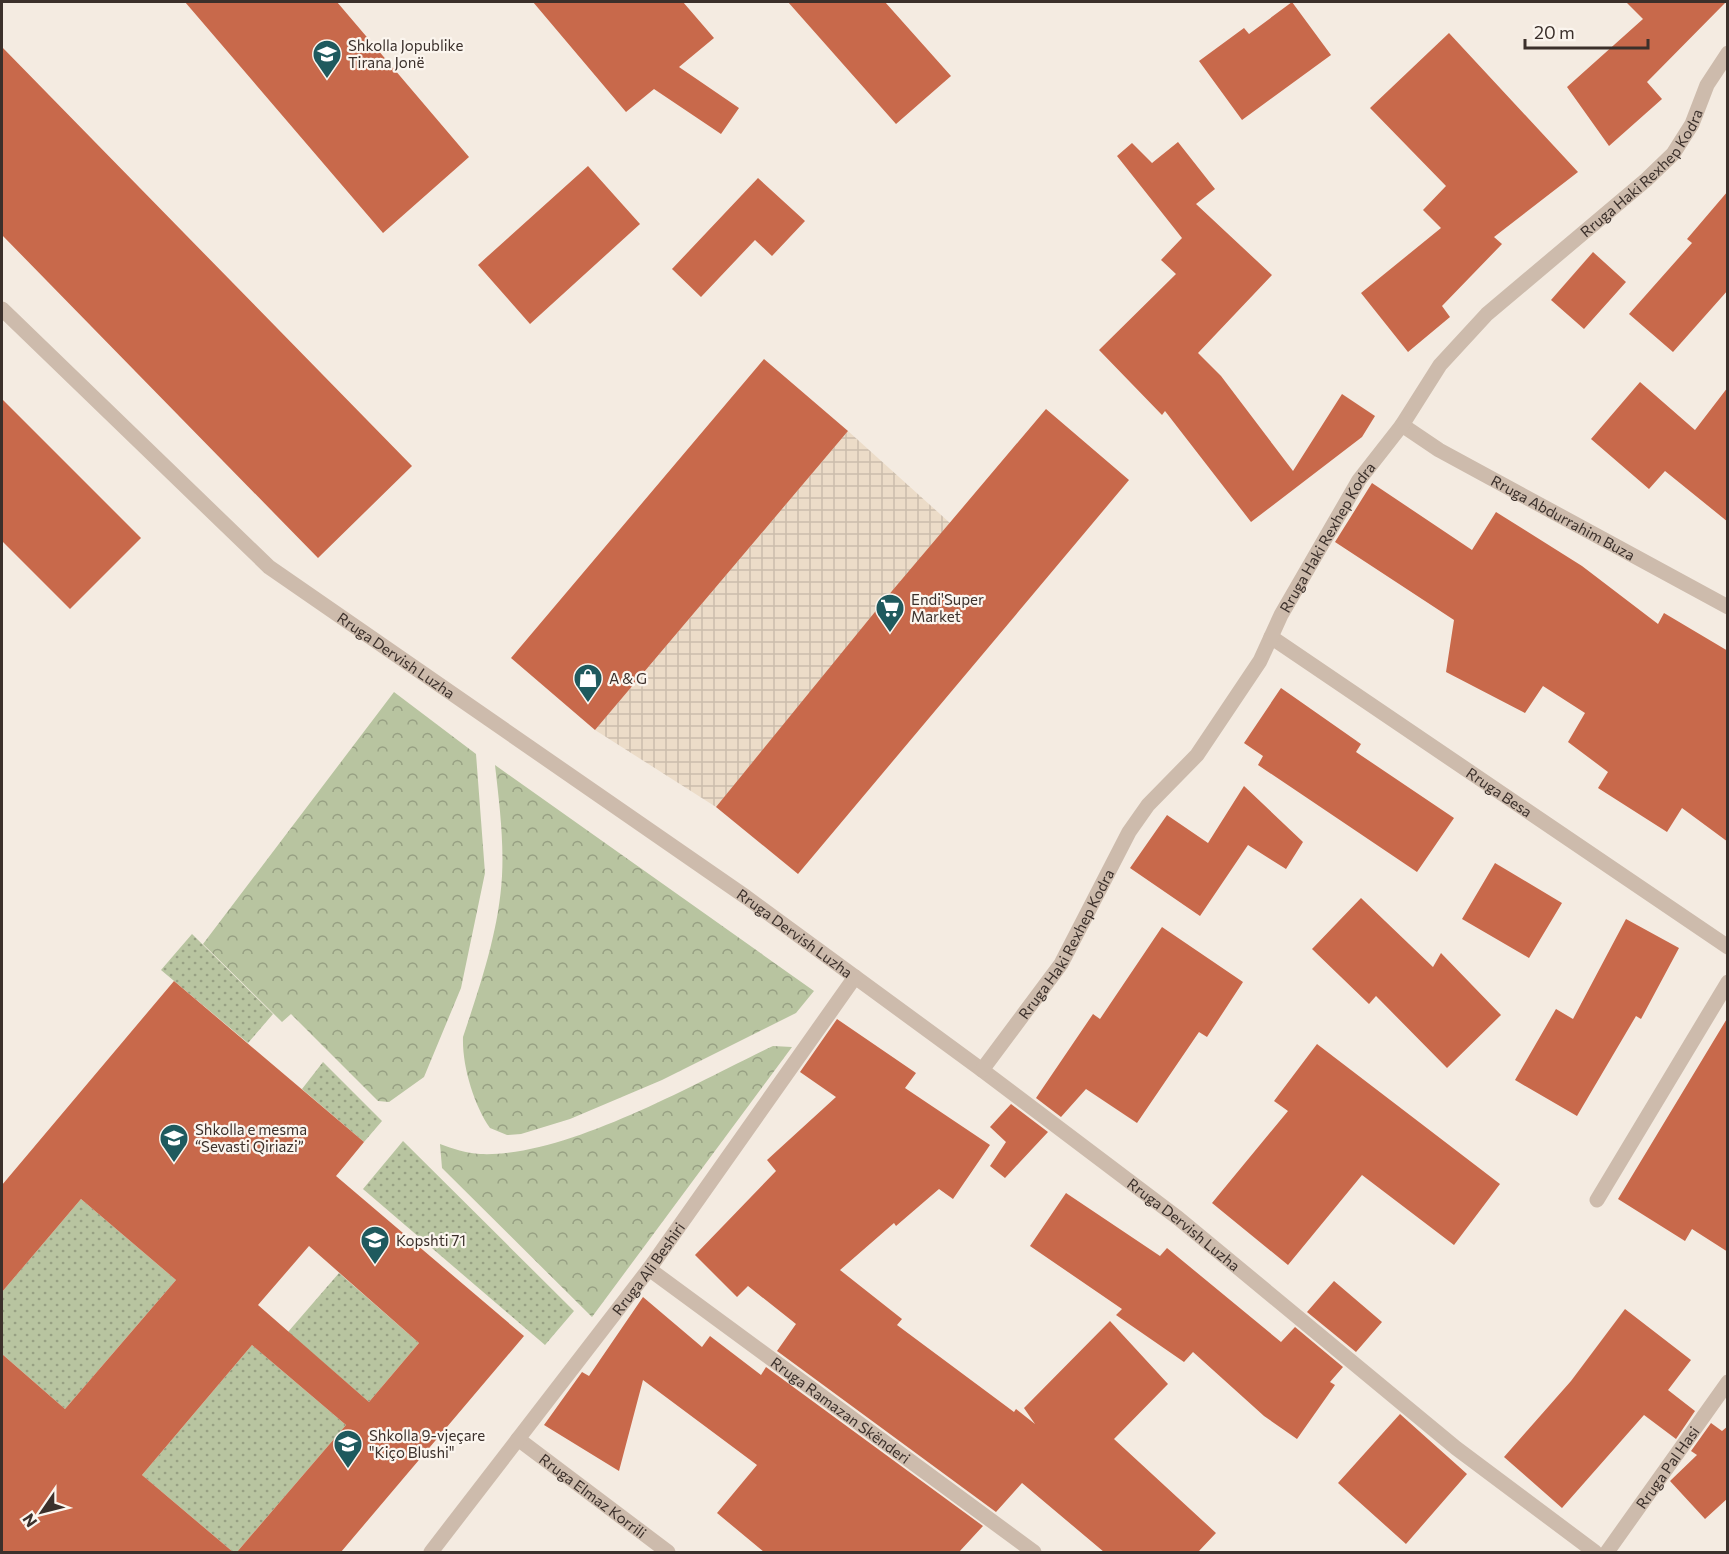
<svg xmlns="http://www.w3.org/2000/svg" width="1729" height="1554" font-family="Commissioner,sans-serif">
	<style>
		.grass { fill: url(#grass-dots) }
		.forest { fill: url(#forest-crowns) }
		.plaza { fill: url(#plaza-grid) }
		.building { fill: #c8694b; fill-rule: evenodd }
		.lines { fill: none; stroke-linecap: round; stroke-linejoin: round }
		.minor { stroke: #cdbbac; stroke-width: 15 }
		.labels { text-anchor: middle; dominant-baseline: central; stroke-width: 4.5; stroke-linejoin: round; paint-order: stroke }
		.poi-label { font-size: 15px; fill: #3b302b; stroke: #fbf5ee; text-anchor: start }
		.street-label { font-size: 15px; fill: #3b302b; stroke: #fbf5ee }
	</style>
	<defs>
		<pattern id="grass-dots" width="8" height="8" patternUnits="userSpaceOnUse" patternTransform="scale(1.5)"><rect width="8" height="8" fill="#b8c4a0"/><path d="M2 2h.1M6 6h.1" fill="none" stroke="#97a083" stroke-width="1.8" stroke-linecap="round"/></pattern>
		<pattern id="forest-crowns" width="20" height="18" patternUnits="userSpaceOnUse" patternTransform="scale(1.5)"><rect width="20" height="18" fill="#b8c4a0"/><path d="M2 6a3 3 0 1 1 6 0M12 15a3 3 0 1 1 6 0" fill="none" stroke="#97a083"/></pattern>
		<pattern id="plaza-grid" width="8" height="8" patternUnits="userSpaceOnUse" patternTransform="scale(1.5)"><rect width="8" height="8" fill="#ecdcc8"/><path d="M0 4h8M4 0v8" fill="none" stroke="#cbbdac"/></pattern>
	</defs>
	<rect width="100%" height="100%" fill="#f4ebe1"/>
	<!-- grass -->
	<path class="grass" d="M192 934 273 1014 248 1043 161 970Z
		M323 1062 382 1121 364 1142 302 1089Z
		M403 1141 574 1311 545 1345 363 1189Z
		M81 1199 176 1280 65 1409 2 1354V1292Z
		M339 1273 419 1343 369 1402 288 1332Z
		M252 1345 346 1425 237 1552H233L142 1475Z"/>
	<!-- forest -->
	<path class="forest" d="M394 692 476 754 485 873 461 988 424 1077 389 1102 378 1101 291 1014 282 1022 203 944Z
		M495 765 814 991 796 1013 662 1080 570 1119 521 1134 507 1135 490 1128C474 1105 462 1066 463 1037 480 986 499 931 502 876 504 839 499 801 495 765Z
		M773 1046 792 1047 592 1317 442 1168 440 1144C453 1149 466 1153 480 1154 566 1158 695 1083 773 1046Z"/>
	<!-- plaza -->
	<path class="plaza" d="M848 431 950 523 716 807 595 730Z"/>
	<!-- building -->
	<path class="building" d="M185 2H337L469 157 383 233Z
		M533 2H683L714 38 679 67 739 108 721 134 654 89 626 112Z
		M788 2H885L951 76 896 124Z
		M1292 2 1331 55 1242 120 1199 61 1244 28 1249 34Z
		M1626 2H1726L1647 82 1662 99 1609 146 1567 87 1643 19Z
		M1449 33 1578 172 1494 237 1502 244 1442 306 1450 317 1408 352 1361 293 1441 228 1423 210 1446 186 1370 108Z
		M2 47 412 466 318 558 2 235Z
		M1178 142 1215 189 1196 204 1272 275 1198 353 1221 376 1293 471 1342 394 1375 416 1362 437 1251 522 1165 411 1162 415 1099 350 1176 274 1161 260 1182 238 1117 156 1132 143 1152 163Z
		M588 166 640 224 530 324 478 265Z
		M758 178 805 221 772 256 755 240 701 297 672 269Z
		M1728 191V290L1673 352 1629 314 1692 243 1687 239Z
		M1593 252 1626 282 1584 329 1551 300Z
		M764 359 848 431 595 730 511 658Z
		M1640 382 1695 430 1728 387V522L1665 471 1649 489 1591 439Z
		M2 399 141 538 70 609 2 541Z
		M1046 409 1129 480 798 874 716 807 892 591Z
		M1372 483 1472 550 1496 512 1582 566 1658 624 1664 613 1728 651V842L1682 808 1667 832 1598 788 1608 772 1568 742 1585 713 1543 686 1525 713 1446 672 1454 620 1335 542Z
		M1281 688 1361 744 1356 752 1454 818 1417 872 1258 765 1263 756 1244 743Z
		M1244 786 1303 842 1286 869 1248 845 1200 916 1130 868 1167 815 1208 843Z
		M1495 863 1562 903 1529 958 1462 919Z
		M1361 898 1433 967 1441 953 1501 1015 1447 1068 1376 996 1369 1004 1312 949Z
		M1626 919 1679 948 1641 1019 1636 1016 1577 1116 1515 1080 1556 1009 1573 1019Z
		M1162 927 1243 982 1207 1037 1199 1032 1137 1123 1086 1089 1061 1117 1036 1098 1093 1014 1100 1019Z
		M174 981 364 1142 336 1176 524 1336 341 1552H237L346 1425 252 1345 142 1475 233 1552H2V1354L65 1409 176 1280 81 1199 2 1292V1185ZM309 1246 419 1343 369 1402 258 1305Z
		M1728 1017V1252L1692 1229 1685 1241 1618 1199Z
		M837 1019 916 1073 905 1088 990 1145 953 1199 939 1189 896 1226 894 1223 840 1270 902 1319 897 1325 1014 1412 1016 1409 1035 1424 1024 1408 1110 1321 1168 1384 1114 1439 1216 1533 1198 1552H1104L1022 1483 996 1512 777 1351 796 1324 748 1286 737 1297 695 1255 776 1171 767 1160 836 1097 800 1072Z
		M1317 1044 1500 1184 1454 1245 1362 1175 1288 1265 1212 1203 1288 1111 1274 1101Z
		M1011 1104 1048 1132 1005 1178 990 1166 1006 1142 990 1127Z
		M1066 1193 1160 1256 1167 1248 1281 1342 1295 1327 1343 1367 1330 1382 1335 1385 1297 1439 1264 1416 1193 1352 1184 1362 1116 1315 1122 1309 1030 1246Z
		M1334 1281 1382 1322 1356 1352 1307 1312Z
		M643 1297 702 1347 710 1336 761 1375 766 1367 983 1526 959 1552H764L717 1513 757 1465 643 1380 619 1471 544 1425 582 1372 589 1376Z
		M1625 1309 1691 1360 1668 1390 1695 1411 1676 1439 1644 1415 1562 1508 1504 1457 1571 1381Z
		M1400 1414 1467 1474 1406 1544 1338 1483Z
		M1711 1423 1722 1431 1728 1426V1498L1705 1519 1670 1481 1697 1455 1691 1451Z"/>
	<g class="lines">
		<!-- minor -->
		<g class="minor">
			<path id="s1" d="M2 309 269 567 746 897 982 1070 1178 1218 1456 1448 1595 1552"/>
			<path id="s2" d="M1402 425 1439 450 1728 607"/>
			<path id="s3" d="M1271 637 1728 947"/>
			<path id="s4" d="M982 1070 1061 964 1129 832 1148 805 1197 755 1260 661 1281 615 1359 480 1402 425 1440 365 1487 314 1646 180 1673 154 1692 124 1707 85 1728 53"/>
			<path d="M1597 1200 1728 982"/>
			<path id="s5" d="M649 1269 1034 1552"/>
			<path id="s6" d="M518 1439 668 1552"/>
			<path id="s7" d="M431 1552 649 1269 855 977"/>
			<path id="s8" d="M1607 1552 1728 1382"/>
		</g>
	</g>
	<!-- icons -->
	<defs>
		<g id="school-pin" transform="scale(1.5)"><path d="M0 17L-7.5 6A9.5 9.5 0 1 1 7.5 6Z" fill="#1f5a5e" stroke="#fbf5ee"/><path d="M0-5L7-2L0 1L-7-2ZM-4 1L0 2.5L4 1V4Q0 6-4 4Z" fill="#fff"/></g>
		<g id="supermarket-pin" transform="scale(1.5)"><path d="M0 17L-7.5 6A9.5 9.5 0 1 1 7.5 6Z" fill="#1f5a5e" stroke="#fbf5ee"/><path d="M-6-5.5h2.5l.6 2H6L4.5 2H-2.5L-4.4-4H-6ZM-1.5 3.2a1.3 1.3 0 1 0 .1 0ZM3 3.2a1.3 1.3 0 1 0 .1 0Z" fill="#fff"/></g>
		<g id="shop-pin" transform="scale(1.5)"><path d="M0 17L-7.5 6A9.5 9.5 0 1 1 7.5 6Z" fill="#1f5a5e" stroke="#fbf5ee"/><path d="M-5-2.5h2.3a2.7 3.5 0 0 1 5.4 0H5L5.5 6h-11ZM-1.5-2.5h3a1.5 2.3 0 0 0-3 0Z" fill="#fff"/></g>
	</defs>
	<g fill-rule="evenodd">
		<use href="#school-pin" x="327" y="54"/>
		<use href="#supermarket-pin" x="890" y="608"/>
		<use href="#shop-pin" x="588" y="678"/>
		<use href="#school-pin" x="174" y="1138"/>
		<use href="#school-pin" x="375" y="1240"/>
		<use href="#school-pin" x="348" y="1444"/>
	</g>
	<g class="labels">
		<!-- poi labels -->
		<g class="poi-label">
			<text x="348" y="45">Shkolla Jopublike<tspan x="348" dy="17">Tirana Jonë</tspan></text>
			<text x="911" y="599">Endi'Super<tspan x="911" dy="17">Market</tspan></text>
			<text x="609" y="678">A &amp; G</text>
			<text x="195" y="1129">Shkolla e mesma<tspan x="195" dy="17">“Sevasti Qiriazi”</tspan></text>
			<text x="396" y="1240">Kopshti 71</text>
			<text x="369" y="1435">Shkolla 9-vjeçare<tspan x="369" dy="17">"Kiço Blushi"</tspan></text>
		</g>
		<!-- street labels -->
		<g class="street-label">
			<text stroke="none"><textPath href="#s4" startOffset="1124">Rruga Haki Rexhep Kodra</textPath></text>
			<text stroke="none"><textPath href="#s2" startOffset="186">Rruga Abdurrahim Buza</textPath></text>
			<text stroke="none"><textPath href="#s4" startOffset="638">Rruga Haki Rexhep Kodra</textPath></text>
			<text stroke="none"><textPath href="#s1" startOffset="526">Rruga Dervish Luzha</textPath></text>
			<text stroke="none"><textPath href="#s3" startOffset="276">Rruga Besa</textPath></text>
			<text stroke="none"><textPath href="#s1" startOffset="1012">Rruga Dervish Luzha</textPath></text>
			<text stroke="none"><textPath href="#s4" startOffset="152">Rruga Haki Rexhep Kodra</textPath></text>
			<text stroke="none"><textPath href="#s1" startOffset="1498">Rruga Dervish Luzha</textPath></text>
			<text stroke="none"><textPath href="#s7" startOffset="357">Rruga Ali Beshiri</textPath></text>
			<text stroke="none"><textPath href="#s5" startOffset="238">Rruga Ramazan Skënderi</textPath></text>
			<text stroke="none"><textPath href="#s8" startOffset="104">Rruga Pal Hasi</textPath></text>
			<text stroke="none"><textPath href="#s6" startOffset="94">Rruga Elmaz Korrili</textPath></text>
		</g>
	</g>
	<!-- border -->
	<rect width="1729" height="1554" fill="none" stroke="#3b302b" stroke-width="6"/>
	<!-- north arrow -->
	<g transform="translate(42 1512) rotate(235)" stroke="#fbf5ee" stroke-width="4.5" paint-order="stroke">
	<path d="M0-4.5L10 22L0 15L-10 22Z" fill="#3b302b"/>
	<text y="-9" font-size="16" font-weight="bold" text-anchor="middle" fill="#3b302b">N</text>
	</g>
	<!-- scale -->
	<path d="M1525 39v9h123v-9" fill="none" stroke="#3b302b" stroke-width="3"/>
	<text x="1534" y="39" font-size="18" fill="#3b302b" stroke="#fbf5ee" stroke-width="4.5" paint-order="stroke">20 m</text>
</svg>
